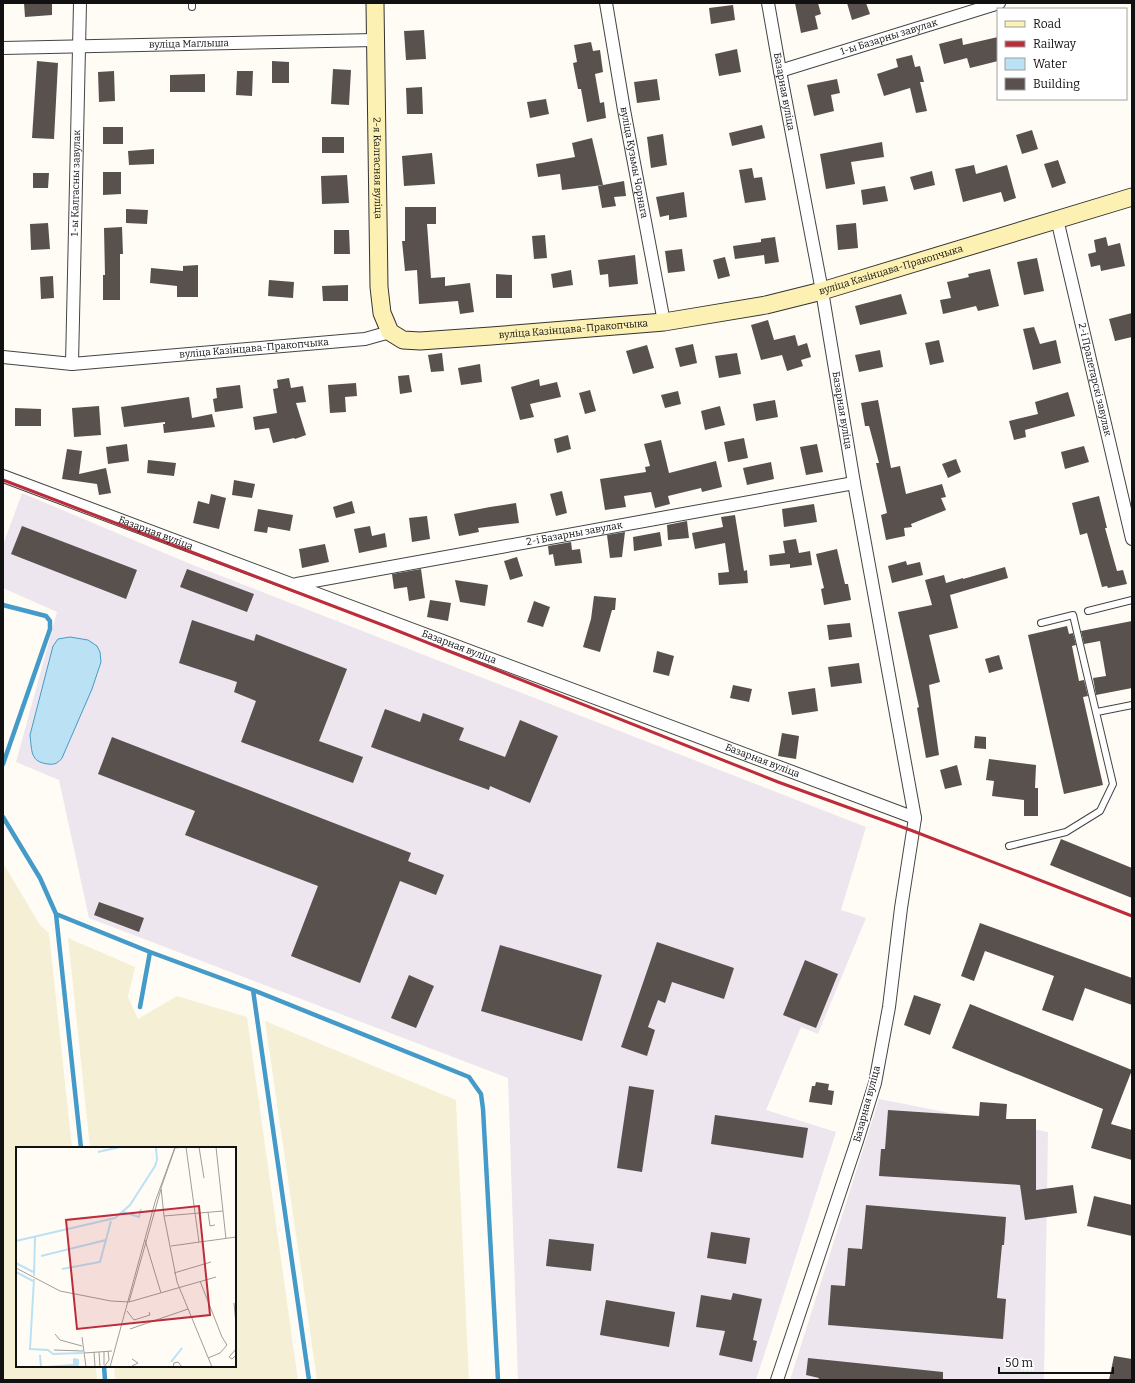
<svg xmlns="http://www.w3.org/2000/svg" width="1135" height="1383" font-family="Bitter,serif">
	<style>
		.industrial { fill: #ede6ee }
		.farmland { fill: #f5f0d5 }
		.water { fill: #bbe2f4; stroke: #449bc9 }
		.lines { fill: none; stroke-linecap: round; stroke-linejoin: round }
		.stream { stroke: #449bc9; stroke-width: 4.5 }
		.building { fill: #59514d }
		.lane-casing { stroke: #444; stroke-width: 8 }
		.street-casing { stroke: #444; stroke-width: 14 }
		.secondary-casing { stroke: #333; stroke-width: 19 }
		.lane { stroke: #fff; stroke-width: 6 }
		.street { stroke: #fff; stroke-width: 12 }
		.secondary { stroke: #fcf0b3; stroke-width: 17 }
		.rail { stroke: #bd2c3b; stroke-width: 3 }
		.labels { text-anchor: middle; dominant-baseline: central; stroke-width: 4; stroke-linejoin: round; paint-order: stroke }
		.street-label { font-size: 10px; fill: #111; stroke: #fff }
		.inset-river { fill: none; stroke: #bbe2f4; stroke-width: 2 }
		.inset-road { fill: none; stroke: #a09e9a; stroke-width: 1 }
		.view { fill: #bd2c3b; fill-opacity: 0.15; stroke: #bd2c3b; stroke-width: 2 }
		.inset-edge { fill: none; stroke: #111; stroke-width: 2 }
	</style>
	<rect width="100%" height="100%" fill="#fffcf5"/>
	<!-- industrial -->
	<path class="industrial" d="M22 493 188 563 866 827 841 910 866 918 818 1034 801 1027 766 1110 836 1132 756 1380H518L508 1078 89 918 59 780 16 762 57 612 3 588V545Z
		M879 1099 1048 1132 1044 1380H790Z"/>
	<!-- farmland -->
	<path class="farmland" d="M3 863 40 925 49 933 72 1148H17V1366H96L97 1380H3Z
		M68 938 135 967 128 997 138 1019 177 996 247 1017 298 1380H115L114 1366H235V1148H90Z
		M265 1021 456 1100 469 1380H317Z"/>
	<!-- water -->
	<path class="water" d="M70 637 88 640 97 646 100 652 101 662 92 689 62 758C58 763 55 765 48 764 30 762 32 751 30 735L53 646 58 639Z"/>
	<g class="lines">
		<!-- stream -->
		<path class="stream" d="M3 605 46 616 50 621V629L3 764
			M3 817 40 878 56 914 81 1148
			M56 914 150 952 253 990 469 1077 481 1094 483 1109 498 1380
			M253 990 309 1380
			M140 1007 150 952
			M104 1366 105 1380"/>
	</g>
	<!-- building -->
	<path class="building" d="M24 3H52V15L25 17Z
		M795 3H818L821 14 815 16 818 29 801 33Z
		M847 3H866L870 14 852 20Z
		M733 5 735 20 711 24 709 8Z
		M424 30 426 59 406 60 404 31Z
		M998 37V61L970 68 967 58 944 64 939 44 962 38 963 45Z
		M591 42 593 51 600 50 603 72 595 74 600 103 604 102 606 118 587 122 581 89H578L573 63 577 62 574 45Z
		M737 49 741 72 719 76 715 54Z
		M912 55 915 67 920 66 924 82H920L927 111 916 113 910 88 884 96 877 74 898 67 896 59Z
		M37 61 58 63 54 139 32 138Z
		M272 61 289 62V83H272Z
		M333 69 351 70 349 105 331 104Z
		M114 71 115 101 99 102 98 72Z
		M237 71H253L252 96 236 95Z
		M205 74V92H170V75Z
		M657 79 660 100 637 103 634 82Z
		M837 79 840 93 831 95 834 111 814 116 807 85Z
		M422 87 423 114H407L406 88Z
		M546 99 549 114 530 118 527 102Z
		M762 125 765 138 732 146 729 133Z
		M103 127H123V144H103Z
		M1032 130 1038 149 1022 154 1016 135Z
		M663 134 667 165 651 168 647 137Z
		M322 137H344V153H322Z
		M592 138 603 185 562 190 560 174 538 177 536 164 575 157 572 143Z
		M882 142 884 157 851 162 855 184 826 189 820 154Z
		M154 149V164L129 165 128 151Z
		M432 153 435 184 404 186 402 156Z
		M1058 160 1066 183 1052 188 1044 164Z
		M974 165 976 174 1007 165 1016 198 1004 202 1001 192 963 202 955 169Z
		M752 168 754 178 762 177 766 200 745 203 739 170Z
		M932 171 935 185 914 190 910 177Z
		M103 172H121V194L103 195Z
		M33 173H49L48 188H33Z
		M347 175 349 203 322 204 321 176Z
		M624 181 626 196 614 197 616 206 602 208 598 186Z
		M885 186 888 201 863 205 861 190Z
		M684 192 687 217 669 220V215L660 217 656 197Z
		M405 207H436V224H427L431 278 445 277V286L470 283 474 312 460 314 458 301 419 304 417 270 405 271 402 241H405Z
		M126 209 148 210 147 224 126 223Z
		M48 223 50 249 31 250 30 224Z
		M856 223 858 248 838 250 836 225Z
		M122 227 123 254H120V300H103V275H105L104 228Z
		M334 230H349L350 254H334Z
		M545 235 547 258 534 259 532 236Z
		M775 237 779 262 765 264 764 255 735 259 733 246 761 242V239Z
		M1106 237 1108 246 1120 243 1125 266 1101 271 1100 265 1091 267 1088 254 1096 252 1094 240Z
		M682 249 685 271 668 273 665 251Z
		M635 255 638 284 609 287 608 274 600 275 598 260Z
		M725 257 730 276 718 279 713 260Z
		M1037 258 1044 291 1024 295 1017 262Z
		M198 265V297H177V286L150 283 151 268 183 271V266Z
		M990 269 999 306 978 311 976 306 943 314 940 300 951 298 947 282 969 277 968 274Z
		M571 270 573 285 553 288 551 274Z
		M496 274 512 275V298H496Z
		M53 276 54 298 41 299 40 277Z
		M269 280 294 282 293 298 268 296Z
		M348 285V301H323L322 286Z
		M901 294 907 314 860 325 855 306Z
		M1132 313V337L1115 341 1109 319Z
		M768 320 774 340 795 335 798 346 807 343 811 357 801 360 803 366 787 371 782 355 761 360 751 325Z
		M1034 327 1040 344 1056 340 1061 363 1033 370 1023 329Z
		M939 340 944 362 930 365 925 343Z
		M693 344 697 363 680 367 675 348Z
		M647 345 654 368 633 374 626 351Z
		M880 350 883 367 859 372 855 355Z
		M442 353 444 371 431 372 428 355Z
		M737 353 741 374 719 378 715 356Z
		M480 364 482 382 461 385 458 368Z
		M409 375 412 392 400 394 398 376Z
		M289 378 291 388 303 386 306 402 296 403 306 435 295 439 294 438 273 443 269 428 255 430 253 417 277 413 273 389 278 388 277 380Z
		M539 379 540 386 557 382 561 397 530 404 534 417 520 420 511 387Z
		M356 383 357 396 345 397 346 412 330 413 328 385Z
		M240 385 243 408 215 412 213 399 217 398 216 388Z
		M590 390 596 411 585 414 579 393Z
		M678 391 681 404 665 408 661 395Z
		M1068 392 1075 416 1025 430 1026 437 1014 440 1009 421 1038 414 1035 402Z
		M189 397 192 418 212 414 215 427 164 433 163 424H165V422L124 427 121 407Z
		M775 400 778 417 756 421 753 404Z
		M878 400 891 468 900 466 906 494 942 484 946 497 941 498 946 510 911 524 912 527 904 528 905 536 886 540 881 515 887 513 876 463H879L869 426H865L861 403Z
		M99 406 101 435 74 437 72 408Z
		M720 406 725 425 705 430 701 411Z
		M15 408 41 409V426H15Z
		M568 435 571 449 557 453 554 439Z
		M744 438 748 458 728 462 724 442Z
		M661 440 669 473 716 461 722 487 702 492 701 488 668 496 670 504 655 508 651 492 624 496 626 507 605 510 600 479 646 472 645 467 650 466 644 444Z
		M127 444 129 461 108 464 106 447Z
		M817 444 823 472 806 475 800 447Z
		M1084 446 1089 462 1065 469 1061 452Z
		M67 449 82 451 79 474 106 468 111 493 99 495 97 484 62 479Z
		M956 459 961 472 948 478 942 464Z
		M148 460 176 463 174 476 147 473Z
		M771 462 774 479 747 485 743 468Z
		M234 480 255 484 252 498 232 495Z
		M562 491 567 513 556 516 550 494Z
		M211 494 226 498 219 529 193 523 198 501 209 504Z
		M1099 496 1107 528H1105L1117 571 1123 570 1127 584 1108 588 1107 586 1102 587 1087 533 1080 535 1072 503Z
		M352 501 355 513 336 518 333 507Z
		M516 503 519 523 478 528 479 532 459 536 454 514 490 507Z
		M814 504 817 522 784 527 782 509Z
		M258 509 293 515 290 531 268 527 267 533 254 531Z
		M735 515 744 571 747 570 748 583 719 585 718 573 729 572 725 543 695 549 692 533 723 527 721 517Z
		M427 516 430 539 412 542 409 518Z
		M687 521 689 538 668 540 667 525Z
		M22 526 137 570 126 599 11 554Z
		M370 526 372 536 385 533 387 547 359 553 354 529Z
		M625 532 622 557 610 558 607 535Z
		M660 532 662 546 634 551 633 537Z
		M796 539 799 553 810 551 812 565 790 568V564L770 566 769 555 785 553 783 541Z
		M571 542 572 550 580 549 582 563 555 566 553 554 549 555 548 546Z
		M325 544 329 562 302 568 299 549Z
		M837 549 845 584H848L851 600 824 605 821 589 824 588 816 554Z
		M517 557 523 576 510 580 504 561Z
		M906 561 907 565 920 562 923 575 892 583 888 566Z
		M1005 567 1008 578 950 595 958 628 929 635 940 682 929 685 939 755 926 758 917 708 919 707 898 612 932 605 925 580 944 575 946 583 963 578V579Z
		M187 569 254 594 247 612 180 587Z
		M421 569 425 598 409 601 407 587 394 589 392 574Z
		M455 580 488 585 485 606 460 602Z
		M594 596 616 598 615 610H612L600 652 583 647 591 619Z
		M430 600 451 603 448 621 427 617Z
		M534 601 550 607 543 627 527 622Z
		M192 620 254 641 256 634 347 669 319 741 363 757 353 783 241 742 256 701 234 692 237 682 179 663Z
		M1132 621V688L1096 695 1093 678 1106 676 1100 641 1084 644 1081 631Z
		M850 623 852 637 829 640 827 625Z
		M1067 626 1069 634 1073 633 1076 645 1072 646 1079 681 1084 680 1088 696 1083 697 1103 785 1064 794 1028 635Z
		M657 651 674 656 669 676 653 672Z
		M999 655 1003 669 989 673 985 659Z
		M859 663 862 683 831 687 828 667Z
		M733 685 752 689 749 702 730 698Z
		M815 688 818 711 792 715 788 692Z
		M385 709 420 722 423 713 464 728 459 740 505 757 520 720 558 736 530 803 490 786 489 790 371 747Z
		M782 733 799 736 796 759 778 756Z
		M975 736 986 737V749L974 748Z
		M112 737 411 853 408 861 444 875 436 895 400 881 360 983 291 956 318 886 185 835 195 811 98 774Z
		M989 759 1036 765 1035 788H1038V816H1024V800L992 796 994 781 986 780Z
		M957 765 962 785 945 789 940 770Z
		M1061 839 1132 868V898L1050 865Z
		M99 902 144 918 139 932 94 915Z
		M980 923 1132 978V1005L1085 988 1073 1021 1042 1010 1054 976 985 951 974 981 961 976Z
		M657 942 734 968 724 999 672 982 665 1003 658 1000 648 1027 655 1030 647 1056 621 1047Z
		M500 945 602 975 582 1041 481 1011Z
		M805 960 838 974 816 1028 783 1015Z
		M409 975 434 986 416 1028 391 1018Z
		M914 995 941 1004 930 1035 904 1025Z
		M970 1004 1132 1070 1111 1124 1132 1130V1160L1091 1148 1103 1109 952 1048Z
		M816 1082 829 1084 828 1090 834 1091 832 1105 809 1102 812 1086H815Z
		M629 1086 654 1090 642 1172 617 1168Z
		M980 1102 1007 1104 1006 1119H1036V1190L1073 1185 1077 1213 1025 1220 1020 1185 879 1176 881 1149H885L888 1110 979 1116Z
		M715 1115 808 1128 803 1158 711 1144Z
		M1094 1196 1132 1205V1236L1087 1226Z
		M866 1205 1006 1217 1004 1245H1002L997 1298 1006 1299 1003 1339 828 1325 831 1285 845 1286 848 1248 862 1249Z
		M711 1232 750 1238 746 1264 707 1258Z
		M549 1239 594 1244 591 1271 546 1266Z
		M733 1293 762 1299 753 1340 757 1341 752 1362 719 1355 725 1331 696 1327 701 1295 731 1300Z
		M606 1300 675 1312 669 1347 600 1335Z
		M1114 1356 1132 1359V1380H1109Z
		M808 1358 943 1372V1380H818L819 1378 806 1375Z"/>
	<g class="lines">
		<!-- lane casing -->
		<g class="lane-casing">
			<path id="lane" d="M192 7V3
				M1088 611 1132 600
				M1097 712 1132 705
				M1009 846 1066 832 1100 811 1113 784 1073 615 1041 623"/>
		</g>
		<!-- street casing -->
		<g class="street-casing">
			<g id="street">
				<path id="s1" d="M606 3 624 110 664 322"/>
				<path id="s2" d="M768 3 780 71 822 291 854 483 915 818 901 908 889 1007 875 1083 857 1141 777 1380"/>
				<path id="s3" d="M3 48 375 40"/>
				<path id="s4" d="M780 71 999 3"/>
				<path id="s5" d="M1057 219 1132 539"/>
				<path id="s6" d="M3 357 72 364 365 339 390 332"/>
				<path id="s7" d="M72 364 80 3"/>
				<path id="s8" d="M3 476 915 818"/>
				<path id="s9" d="M297 584 854 483"/>
			</g>
		</g>
		<!-- secondary casing -->
		<g class="secondary-casing">
			<g id="secondary">
				<path id="s10" d="M375 3 379 287 382 313 390 332 403 340 420 341 491 336 664 322 766 305 822 291 1132 197"/>
			</g>
		</g>
		<!-- lane -->
		<use href="#lane" class="lane"/>
		<!-- street -->
		<use href="#street" class="street"/>
		<!-- secondary -->
		<use href="#secondary" class="secondary"/>
		<!-- rail -->
		<path class="rail" d="M3 480 388 627 778 782 913 831 1132 916"/>
	</g>
	<g class="labels">
		<!-- street labels -->
		<g class="street-label">
			<text stroke="none"><textPath href="#s4" startOffset="114">1-ы Базарны завулак</textPath></text>
			<text stroke="none"><textPath href="#s3" startOffset="186">вуліца Маглыша</textPath></text>
			<text stroke="none"><textPath href="#s2" startOffset="90">Базарная вуліца</textPath></text>
			<text stroke="none"><textPath href="#s1" startOffset="162">вуліца Кузьмы Чорнага</textPath></text>
			<text stroke="none"><textPath href="#s10" startOffset="165">2-я Калгасная вуліца</textPath></text>
			<text stroke="none"><textPath href="#s7" startOffset="181">1-ы Калгасны завулак</textPath></text>
			<text stroke="none"><textPath href="#s10" startOffset="841">вуліца Казінцава-Пракопчыка</textPath></text>
			<text stroke="none"><textPath href="#s10" startOffset="517">вуліца Казінцава-Пракопчыка</textPath></text>
			<text stroke="none"><textPath href="#s6" startOffset="252">вуліца Казінцава-Пракопчыка</textPath></text>
			<text stroke="none"><textPath href="#s5" startOffset="165">2-і Пралетарскі завулак</textPath></text>
			<text stroke="none"><textPath href="#s2" startOffset="414">Базарная вуліца</textPath></text>
			<text stroke="none"><textPath href="#s8" startOffset="163">Базарная вуліца</textPath></text>
			<text stroke="none"><textPath href="#s9" startOffset="282">2-і Базарны завулак</textPath></text>
			<text stroke="none"><textPath href="#s8" startOffset="487">Базарная вуліца</textPath></text>
			<text stroke="none"><textPath href="#s8" startOffset="811">Базарная вуліца</textPath></text>
			<text transform="translate(867 1104) rotate(-75)">Базарная вуліца</text>
		</g>
	</g>
	<!-- overview -->
	<g transform="translate(16 1147)">
		<rect width="220" height="220" fill="#fffcf5"/>
		<path d="M57 211 63 212V220L30 219 57 217Z" fill="#bbe2f4"/>
		<path class="inset-river" d="M82 5 104 0M107 65 123 70 125 62M0 94 99 71 114 58 139 19 141 13 140 0M25 109 90 93M0 116 17 125M46 122 84 115 95 74M0 125 17 134M18 129 19 90M18 132 14 202 32 203 37 207 67 206M24 208 25 220M155 215 166 201"/>
		<path class="inset-road" d="M168 0 159 1 145 41 148 69 161 135 196 220M170 0 183 95M183 0 188 31M200 0 210 92M192 65 194 79 199 78M148 69 207 64M129 93 145 146M155 99 220 90M0 121 44 144 95 154 113 155 200 130M158 126 195 115M184 134 206 190 211 198 204 206 192 211M113 155 145 42M218 156 220 177M111 164 118 173 134 168 133 165M114 182 172 162M39 187 44 193 66 199M66 190 70 220M220 202 213 210 216 212 220 208M38 203 67 204M78 205 79 220M83 205 84 220M88 205V218M68 206 96 204M116 212 122 216 116 219M88 220 93 213 92 204M94 220 139 55 159 0M157 220 158 216 162 215 166 220"/>
		<path class="view" d="M183 59 194 168 61 182 50 73Z"/>
		<rect width="220" height="220" class="inset-edge"/>
	</g>
	<!-- border -->
	<rect width="1135" height="1383" fill="none" stroke="#111111" stroke-width="8"/>
	<!-- legend -->
	<rect x="997" y="8" width="130" height="92" fill="#ffffff" stroke="#a0a0a0"/>
	<rect x="1005" y="21" width="20" height="6" fill="#fcf0b3" stroke="#a0a0a0"/>
	<text x="1033" y="28" font-size="12" fill="#111111">Road</text>
	<rect x="1005" y="41" width="20" height="6" fill="#bd2c3b" stroke="#a0a0a0"/>
	<text x="1033" y="48" font-size="12" fill="#111111">Railway</text>
	<rect x="1005" y="58" width="20" height="12" fill="#bbe2f4" stroke="#a0a0a0"/>
	<text x="1033" y="68" font-size="12" fill="#111111">Water</text>
	<rect x="1005" y="78" width="20" height="12" fill="#59514d" stroke="#a0a0a0"/>
	<text x="1033" y="88" font-size="12" fill="#111111">Building</text>
	<!-- scale -->
	<path d="M999 1367v6h114v-6" fill="none" stroke="#111111" stroke-width="2"/>
	<text x="1005" y="1367" font-size="12" fill="#111111" stroke="#ffffff" stroke-width="3" paint-order="stroke">50 m</text>
</svg>
